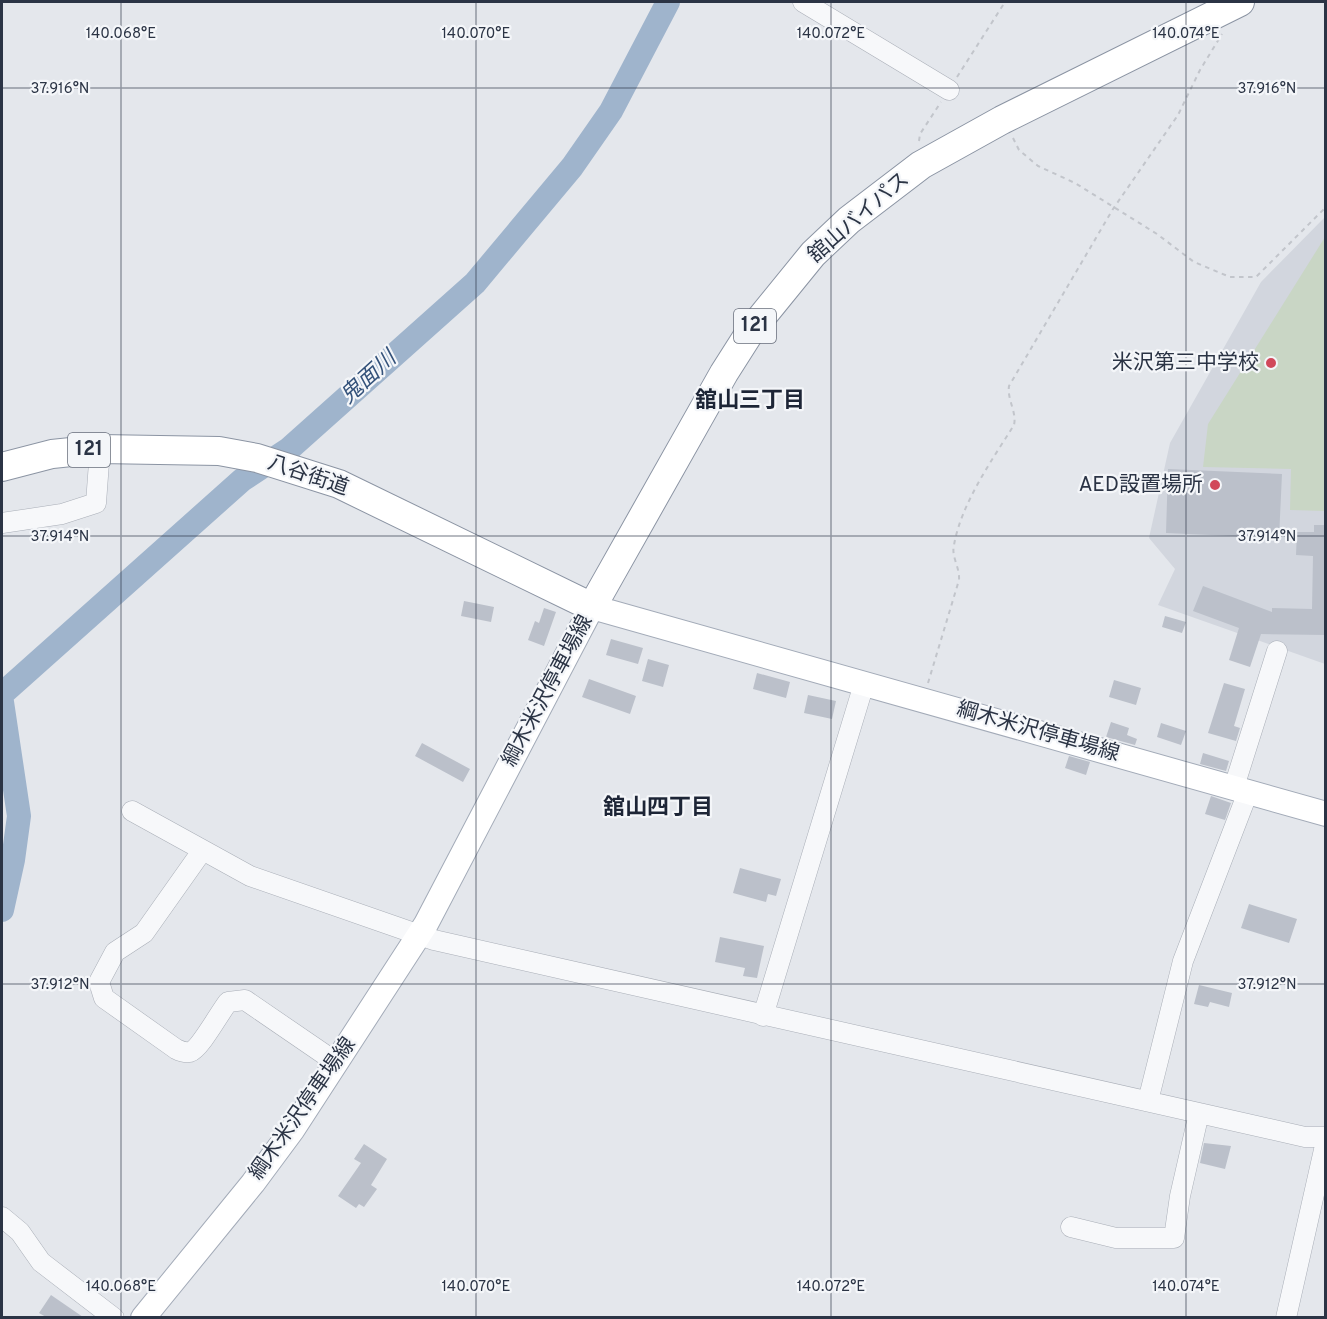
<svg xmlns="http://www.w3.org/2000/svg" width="1327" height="1319" font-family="Overpass,'Noto Sans JP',sans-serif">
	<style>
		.built { fill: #d2d6de }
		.green { fill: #c9d6c5 }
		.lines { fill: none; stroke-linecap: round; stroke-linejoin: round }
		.river { stroke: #9fb4cc; stroke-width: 24 }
		.building { fill: #bbc0ca }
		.minor-casing { stroke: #a9aeb7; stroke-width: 21 }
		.major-casing { stroke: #a3abb8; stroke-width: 26 }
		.highway-casing { stroke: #8b94a3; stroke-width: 30 }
		.path { stroke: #c2c5cb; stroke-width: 2; stroke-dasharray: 4.5 4.5; stroke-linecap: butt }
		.minor { stroke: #f7f8fa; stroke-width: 20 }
		.major { stroke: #fff; stroke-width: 24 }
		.highway { stroke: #fff; stroke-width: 28 }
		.ticks { fill: none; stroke: #2b3445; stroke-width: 1.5; stroke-opacity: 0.45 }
		.poi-dot { fill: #d1495b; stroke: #f4f6f9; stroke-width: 2 }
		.labels { text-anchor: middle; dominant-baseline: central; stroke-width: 4.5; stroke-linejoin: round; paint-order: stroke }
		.shield { fill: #f4f6f9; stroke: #676e7b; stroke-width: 1.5 }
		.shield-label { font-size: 20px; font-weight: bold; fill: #2b3445 }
		.street-label { font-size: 21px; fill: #2b3445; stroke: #f4f6f9 }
		.poi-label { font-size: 21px; fill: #2b3445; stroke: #f4f6f9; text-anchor: end }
		.water-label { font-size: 22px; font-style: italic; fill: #34527a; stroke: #f4f6f9 }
		.neighbourhood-label { font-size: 22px; font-weight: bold; fill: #1d2536; stroke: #f4f6f9 }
		.ticks-label { font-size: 15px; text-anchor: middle; fill: #2b3445; stroke: #f4f6f9; stroke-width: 4.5; stroke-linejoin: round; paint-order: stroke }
	</style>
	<rect width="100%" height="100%" fill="#e4e7ec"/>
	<!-- built -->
	<path class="built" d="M1325 217V664L1158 605 1175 569 1149 538 1170 443 1261 282Z"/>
	<!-- green -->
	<path class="green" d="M1325 237V511L1290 510 1291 469 1203 467 1208 424Z"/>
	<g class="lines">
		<!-- river -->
		<path class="river" d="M2 694 242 480 289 449 475 283 572 167 611 111 668 2
			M2 702 19 816 13 860 2 910"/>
	</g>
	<!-- building -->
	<path class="building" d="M1168 469 1282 474 1279 538 1166 533Z
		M1314 525H1326V635L1261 634 1250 667 1229 660 1239 628 1193 611 1203 586 1272 612V608L1312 609 1313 556 1296 555 1297 532H1314Z
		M464 601 494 607 491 622 461 616Z
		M544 608 556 612 544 646 528 640 535 621 539 623Z
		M1165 616 1186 622 1182 633 1162 627Z
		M611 639 643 648 638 664 606 655Z
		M648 659 669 665 663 687 642 681Z
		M757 673 790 682 786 698 753 689Z
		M589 679 636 696 630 714 582 697Z
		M1114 680 1141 688 1136 705 1109 697Z
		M1224 683 1245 689 1234 726 1240 728 1236 741 1208 733Z
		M808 695 836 701 832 719 804 713Z
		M1111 722 1129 728 1127 735 1137 739 1135 745 1106 737Z
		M1161 723 1186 731 1181 745 1157 737Z
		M422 743 470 769 463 782 415 756Z
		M1203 753 1229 761 1226 771 1200 764Z
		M1069 756 1090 762 1086 775 1065 768Z
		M1211 796 1231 803 1225 820 1205 814Z
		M740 868 781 879 776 896 768 894 766 902 733 893Z
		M1249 904 1297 919 1289 943 1241 928Z
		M720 937 764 946 757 978 743 976 745 968 715 962Z
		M1199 985 1232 993 1229 1007 1210 1002 1208 1007 1194 1004Z
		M1204 1143 1231 1146 1225 1169 1200 1163Z
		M364 1144 387 1159 371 1185 377 1189 364 1207 359 1204 356 1208 338 1196 361 1163 354 1159Z
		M51 1295 83 1317H46L39 1313Z"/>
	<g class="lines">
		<!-- minor casing -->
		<g class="minor-casing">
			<path id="minor" d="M803 2 949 90
				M2 523 62 514 96 503 100 449
				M1234 787 1277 651
				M132 811 250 876 434 940 1305 1137H1326
				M202 851 144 933 115 952 99 982 104 998 176 1049C180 1051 185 1053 190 1052 200 1049 220 1012 228 1002L245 1000 337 1063
				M763 1016 864 684
				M1148 1101 1183 961 1248 792
				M2 1217 20 1232 41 1262 114 1318
				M1071 1227 1116 1238H1174L1180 1196 1199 1113
				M1286 1318 1326 1141"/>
		</g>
		<!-- major casing -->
		<g class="major-casing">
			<path id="major" d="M143 1318 253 1183 293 1129 426 924 592 607 1326 814"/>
		</g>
		<!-- highway casing -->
		<g class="highway-casing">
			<path id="highway" d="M2 467 52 454 100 449 219 451 257 458 339 484 592 607 724 373 752 329 813 254 849 220 921 165 1002 120 1240 2"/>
		</g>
		<!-- path -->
		<path class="path" d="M957 77 1005 2
			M1013 138 1019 150 1038 166 1075 183 1157 234 1194 262 1230 277H1256L1326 207
			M919 141 920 134 941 102
			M928 683 959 580C960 567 951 557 954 545 961 504 992 460 1014 425 1017 412 1007 400 1009 386L1113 209 1178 115 1200 70 1222 34"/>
		<!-- minor -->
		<use href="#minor" class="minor"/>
		<!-- major -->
		<use href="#major" class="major"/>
		<!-- highway -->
		<use href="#highway" class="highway"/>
	</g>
	<!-- ticks -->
	<path class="ticks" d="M121 2V1318M476 2V1318M831 2V1318M1186 2V1318M2 88H1326M2 536H1326M2 984H1326"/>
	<!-- markers -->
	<g class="poi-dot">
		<circle cx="1271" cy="363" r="6"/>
		<circle cx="1215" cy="485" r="6"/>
	</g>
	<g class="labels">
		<!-- shield labels -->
		<g class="shield">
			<rect x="734" y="309" width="42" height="34" rx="4.5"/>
			<rect x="68" y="433" width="42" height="34" rx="4.5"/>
		</g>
		<g class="shield-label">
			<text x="755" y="326">121</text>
			<text x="89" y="450">121</text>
		</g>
		<!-- street labels -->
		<g class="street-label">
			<text transform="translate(859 218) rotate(-41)">舘山バイパス</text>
			<text transform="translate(308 476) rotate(19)">八谷街道</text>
			<text transform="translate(548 691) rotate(-62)">綱木米沢停車場線</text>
			<text transform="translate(1038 732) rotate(16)">綱木米沢停車場線</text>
			<text transform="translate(303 1109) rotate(-55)">綱木米沢停車場線</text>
		</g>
		<!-- poi labels -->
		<g class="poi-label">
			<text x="1259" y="363">米沢第三中学校</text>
			<text x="1203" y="485">AED設置場所</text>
		</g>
		<!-- water labels -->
		<g class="water-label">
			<text transform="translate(369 378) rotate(-42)">鬼面川</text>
		</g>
		<!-- neighbourhood labels -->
		<g class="neighbourhood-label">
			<text x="750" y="401">舘山三丁目</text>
			<text x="658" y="808">舘山四丁目</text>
		</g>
	</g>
	<g class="ticks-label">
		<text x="121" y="38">140.068°E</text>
		<text x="476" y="38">140.070°E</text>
		<text x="831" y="38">140.072°E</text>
		<text x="1186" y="38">140.074°E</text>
		<text x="60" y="93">37.916°N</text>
		<text x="1267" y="93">37.916°N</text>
		<text x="60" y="541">37.914°N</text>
		<text x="1267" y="541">37.914°N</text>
		<text x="60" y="989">37.912°N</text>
		<text x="1267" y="989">37.912°N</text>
		<text x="121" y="1291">140.068°E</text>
		<text x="476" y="1291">140.070°E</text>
		<text x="831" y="1291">140.072°E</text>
		<text x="1186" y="1291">140.074°E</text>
	</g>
	<!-- border -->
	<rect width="1327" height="1319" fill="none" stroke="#2b3445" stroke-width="6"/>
</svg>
